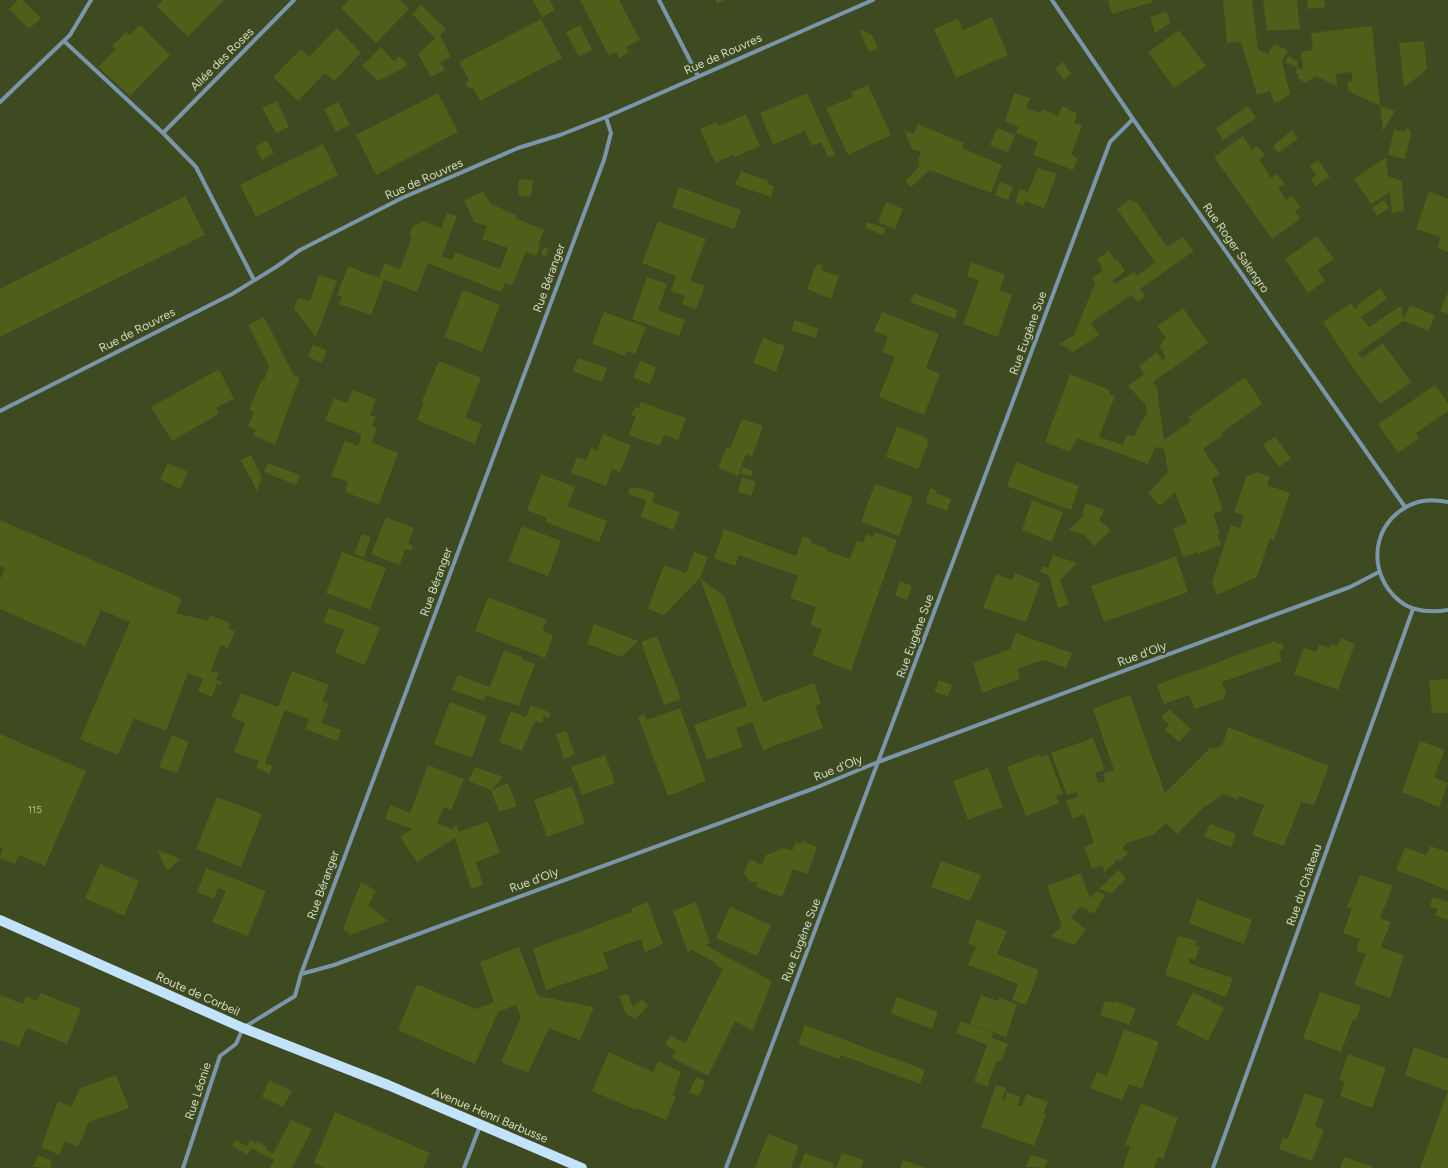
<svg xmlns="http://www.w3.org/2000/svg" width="1448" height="1168" font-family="Figtree,sans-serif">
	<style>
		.building { fill: #4d5f19 }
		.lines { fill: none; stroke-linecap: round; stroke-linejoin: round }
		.minor { stroke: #7b96ab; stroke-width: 4 }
		.primary { stroke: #c3e2fc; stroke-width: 10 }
		.labels { text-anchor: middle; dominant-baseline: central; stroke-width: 4; stroke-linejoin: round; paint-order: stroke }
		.number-label { font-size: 10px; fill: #b2bc98 }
		.street-label { font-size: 12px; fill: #d3dbc3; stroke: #3e4a20 }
	</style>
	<rect width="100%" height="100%" fill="#3e4a20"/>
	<!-- building -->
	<path class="building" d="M18 0H23L41 18 29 29 9 9Z
		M163 0H224L188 37 157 7Z
		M349 0H400L409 9 376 43 341 8Z
		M533 0H553L550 1 555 10 542 17Z
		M580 0H619L640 40 626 47 629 52 619 58 616 52 609 56Z
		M715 0H724L717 4Z
		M1108 0H1152L1153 2 1112 14Z
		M1223 0H1252L1258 50 1268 54 1274 44 1288 50 1282 61 1290 94 1280 101 1274 103 1270 91 1257 95 1241 42 1227 43Z
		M1263 0H1297L1300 29 1267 31Z
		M1307 0H1324L1325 7 1308 9Z
		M421 5 446 29 440 35 451 57 440 63 445 70 431 77 418 54 435 38 412 14Z
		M1167 12 1170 23 1155 33 1150 17Z
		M992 17 1008 55 956 78 934 29 958 19 963 30Z
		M541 19 562 58 480 101 473 88 469 89 465 82 469 80 459 62Z
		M140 25 170 55 130 96 98 67 116 49 112 46 126 32 129 35Z
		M580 25 592 50 579 57 566 32Z
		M1372 26 1380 106 1348 91V82L1352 81V72L1336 74 1337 86 1316 76 1306 83 1297 78 1299 75 1295 73 1297 67 1285 62 1288 56 1298 62 1297 67 1303 70 1301 52 1313 50 1311 33Z
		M337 28 361 53 334 81 325 73 298 101 273 77 301 49 309 57Z
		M859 30 865 31 871 34 876 42 875 43 878 48 869 52Z
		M1179 30 1206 66 1174 88 1148 52Z
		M1424 41 1427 69 1404 88 1399 43Z
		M381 47 394 61 399 56 408 64 402 69 378 81 362 66Z
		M1063 62 1071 74 1064 80 1055 68Z
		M868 85 891 135 848 155 826 108 853 97 851 92Z
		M438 93 458 132 376 175 356 135Z
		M807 93 835 155 828 157 821 142 812 146 805 131 773 145 760 113Z
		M1014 93 1030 98 1026 108 1040 113 1042 109 1058 116 1062 106 1068 108 1067 109 1077 113 1074 123 1082 126 1071 155 1078 158 1073 170 1033 155 1038 142 1016 133 1018 127 1005 121Z
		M277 101 289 127 276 133 262 108Z
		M338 102 350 125 336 132 324 109Z
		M1248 106 1256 118 1223 140 1216 128Z
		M1380 106 1395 111 1383 131Z
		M746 114 760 146 735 157 734 155 715 163 700 129 716 122 719 126Z
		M918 124 964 143 962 148 1002 165 991 193 930 170 911 187 905 181 920 166 918 160 921 152 912 149 904 130 914 134Z
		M997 128 1015 135 1008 153 990 145Z
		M1406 128 1411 130 1410 134H1411L1405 159 1388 155 1394 130 1405 132Z
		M1292 130 1298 139 1278 153 1273 146Z
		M1243 136 1252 150 1257 146 1265 155 1259 159 1271 178 1277 174 1285 184 1278 188 1286 200 1292 196 1301 207 1295 211 1300 219 1272 239 1214 157Z
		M267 140 274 153 262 160 255 147Z
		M323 144 338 175 256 217 240 185Z
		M1386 157 1388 176 1402 181 1404 211 1392 213 1390 192 1371 204 1354 179Z
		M1318 160 1330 177 1315 186 1311 179 1316 175 1310 166Z
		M1038 168 1057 174 1044 208 1025 201 1024 206 1015 202 1020 189 1028 192Z
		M741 171 769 181 768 184 774 186 771 197 735 185Z
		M519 179 533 180 531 197 518 195Z
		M1000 182 1013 187 1008 200 995 195Z
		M679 187 741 210 734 229 672 207Z
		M1429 191 1448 199V252L1437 248 1441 237 1416 229Z
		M483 192 491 204 516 215 515 218 544 230 538 245 540 246 536 256 526 252 512 286 505 283 501 292 428 263 417 292 384 280 371 315 339 304 342 297 337 295 348 266 379 278 385 263 400 269 412 237 409 236 413 226 424 221 441 228 447 213 457 216 442 256 452 260 455 252 500 269 508 248 482 239 487 226 474 222 464 200Z
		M185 196 205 235 0 337V289Z
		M1131 199 1134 203 1136 201 1167 247 1183 237 1194 251 1140 289 1145 296 1138 302 1131 295 1091 323 1099 335 1073 352 1060 344 1074 335 1095 283 1092 278 1103 270 1097 259 1109 251 1115 261 1117 259 1125 271 1112 281 1115 284 1134 272 1137 276 1155 262 1117 209Z
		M1384 200 1389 208 1377 216 1372 208Z
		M886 202 903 209 895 229 878 222Z
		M658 221 706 239 690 281 705 286 696 309 682 304 685 296 671 291 676 276 642 263Z
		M867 222 886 228 883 235 865 228Z
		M1317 236 1334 259 1318 270 1325 281 1308 293 1285 259Z
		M544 247 548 249 546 256 541 254Z
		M971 262 1005 275 1000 290 1012 295 998 337 963 324 979 281 967 276Z
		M818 264 823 265 821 270 839 276 831 299 807 289 815 267Z
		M319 275 337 281 316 337 294 308 298 298 310 301Z
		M647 277 667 284 658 310 685 320 679 336 632 319Z
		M1380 288 1387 299 1361 317 1369 327 1402 305 1403 320 1410 305 1435 315 1429 331 1403 321 1358 353 1362 358 1383 343 1411 382 1380 404 1351 365 1323 322 1351 303 1355 309 1359 306 1358 305Z
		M463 290 500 305 482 352 444 337Z
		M1448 292V314L1440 311Z
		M914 293 958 310 955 319 910 302Z
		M1183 308 1208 343 1153 382 1157 388 1164 440 1191 421 1188 417 1245 377 1262 404 1221 433 1223 435 1203 449 1220 474 1212 479 1223 510 1213 514 1220 533 1217 534 1221 545 1198 554V552L1183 557 1173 529 1187 523 1175 492 1160 506 1148 493 1168 472 1164 449 1155 447 1148 464 1077 438 1070 452 1045 442 1070 374 1110 390 1109 394 1115 396 1099 437 1123 445 1127 435 1134 436 1147 412 1145 404 1128 386 1144 374 1139 366 1157 352 1162 360 1166 357 1159 346 1162 343 1161 341 1166 338 1157 326Z
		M604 312 646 327 635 354 627 351 625 356 592 344Z
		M882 312 939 334 926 368 940 374 924 415 879 397 895 357 882 352 888 337 874 331Z
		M264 317 294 376 300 377 275 445 253 435 256 430 248 426 254 412 249 410 262 379 264 380 269 366 248 325Z
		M795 320 819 329 815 338 791 330Z
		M763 338 785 346 776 372 753 363Z
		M313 345 327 350 322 363 308 357Z
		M578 358 607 368 602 382 573 371Z
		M439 361 481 378 465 418 482 424 475 444 417 420 424 402 422 401Z
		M640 361 656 367 650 384 633 378Z
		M219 369 234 399 216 408 219 414 172 441 151 407Z
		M1435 385 1448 403V411L1416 433 1419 438 1398 453 1378 424Z
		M352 390 376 399 370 415 376 417 372 426 377 428 372 442 398 453 379 505 345 492 348 482 331 476 345 441 358 446 361 438H360L361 434 325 420 334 398 347 403Z
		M641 402 686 418 678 440 664 435 660 446 629 435 636 416 631 415 635 407 639 408Z
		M742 419 763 426 752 457 746 454 738 476 718 468 726 448 730 449Z
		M897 426 927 438 928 444 918 469 886 457Z
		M603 434 631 445 620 472 612 469 606 486 571 473 577 457 586 460 591 448 597 451Z
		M1275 436 1291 459 1279 467 1263 445Z
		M251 455 262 477 257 491 241 460Z
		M1016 462 1079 486 1071 510 1007 486Z
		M168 463 188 472 180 489 160 479Z
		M268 463 300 475 296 485 264 472Z
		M743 467 753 471 751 477 740 473Z
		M1257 472 1270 477 1267 485 1290 493 1274 540 1270 538 1257 577 1217 595 1212 583 1231 525 1240 528 1244 515 1234 512 1246 477Z
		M541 474 575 487 568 506 607 521 599 542 545 522 547 518 527 510Z
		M742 477 756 482 751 496 738 492Z
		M875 484 913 497 899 536 861 522Z
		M630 487 636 489 637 487 655 493 652 502 680 512 673 530 641 517 646 500 628 494Z
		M930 488 937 491 936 493 951 499 947 511 926 503Z
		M1032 500 1063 512 1052 542 1022 530Z
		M1086 503 1104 510 1099 520 1111 530 1094 546 1084 535 1068 530 1085 515 1082 514Z
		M386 517 414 528 408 544 413 546 411 551 405 549 400 565 371 554Z
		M0 520 182 599 176 613 208 621 210 615 230 623 229 629 235 631 228 648 221 645 211 671 219 673 216 680 222 682 221 685 217 684 212 697 198 691 203 679 188 673 166 731 134 718 118 755 80 739 130 622 101 610 85 646 0 609V579L5 568 0 566Z
		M522 526 561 541 548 576 508 561Z
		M724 529 796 556 803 536 812 540 811 543 826 548 825 550 850 559 857 540 863 543 866 534 873 537 875 532 897 540 851 671 812 655 822 629 810 625 816 607 790 598 798 576 739 555 735 566 714 558Z
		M362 534 371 537 364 557 354 554Z
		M342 552 386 568 370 610 326 593Z
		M694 552 708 557 700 578 664 615 648 609 664 565 686 573Z
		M1053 555 1077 563 1060 580 1069 604 1058 608 1049 575 1040 572 1042 566 1048 568Z
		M1176 556 1188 592 1104 622 1091 586 1131 572V573Z
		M1015 573 1040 583 1026 622 983 608 996 574 1012 580Z
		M700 578 724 596 763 702 814 683 821 704 815 706 823 728 763 750 752 722 736 728 743 747 707 760 694 725 747 706Z
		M900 581 912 586 907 600 895 595Z
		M488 597 547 620 542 630 553 635 545 658 475 631Z
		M329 608 380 627 365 665 335 653 344 630 323 622Z
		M594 624 638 641 622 657 587 644Z
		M1016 633 1072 653 1066 668 1043 660 1017 669 1020 679 982 693 973 663 1010 649Z
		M657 636 681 699 664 705 641 642Z
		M1341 638 1355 644 1338 690 1294 674 1304 647 1316 652 1319 644 1329 648 1331 644 1337 647Z
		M1275 641 1276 644 1282 643 1284 646 1283 649 1279 652 1282 661 1222 682 1226 693 1223 699 1195 709 1189 695 1164 704 1157 685Z
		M504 650 522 657 521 659 535 664 519 706 505 701V702L486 695 484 701 452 690 458 675 490 687Z
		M292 671 329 685 322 701 329 704 321 723 341 730 337 741 305 729 309 719 285 710 265 763 272 766 270 774 256 768 259 761 234 752 245 723 231 717 241 693 278 707Z
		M1448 679V713H1432L1429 680Z
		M939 680 952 685 948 696 934 692Z
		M1130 695 1165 793 1211 747 1213 749 1222 746 1228 727 1329 766 1314 805 1301 802 1284 846 1252 835 1264 805 1239 796 1238 800 1224 794 1203 808 1177 834 1166 823 1153 835 1127 843 1122 848 1128 853 1120 861 1118 859 1105 872 1102 865 1092 869 1084 847 1094 843 1084 814 1073 819 1066 801 1078 797 1076 792 1067 795 1051 753 1093 738 1105 770 1095 773 1098 783 1105 781 1103 774 1114 770 1093 709Z
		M450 702 487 716 472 758 434 744Z
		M531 705 551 713 549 718 544 716 542 723 535 721 522 751 499 742 511 711 526 717Z
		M680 708 706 781 668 796 638 717 644 714 647 720Z
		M1169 709 1191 729 1179 742 1165 730 1169 724 1161 717Z
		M566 731 575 754 564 759 556 734Z
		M0 734 86 771 45 866 19 855 15 864 0 858 3 848 0 847Z
		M172 735 189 742 177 773 159 767Z
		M1420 741 1445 750 1434 777 1448 783 1439 807 1402 792Z
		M1040 754 1041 757 1048 755 1063 794 1056 796 1059 803 1026 816 1007 767Z
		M605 755 615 783 582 795 571 767Z
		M428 765 464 779 451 810 444 807 437 823 452 829 456 824 459 832 488 821 500 853 476 862 483 885 471 889 455 838 417 862 400 837 412 829 385 819 390 805 410 813Z
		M475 767 503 777 491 790 508 783 517 806 499 812 491 790 468 781Z
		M988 768 1003 807 968 820 953 781Z
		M572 786 585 823 547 837 534 800Z
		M217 797 262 814 241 867 196 849Z
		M1210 824 1236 834 1231 847 1204 837Z
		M803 841 817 847 808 874 793 869 782 897 756 887 757 883 750 881 744 873 749 861 752 860 762 865 766 855 784 848 792 851 796 842 801 844Z
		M1430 846 1448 852V890L1396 870 1405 847 1426 855Z
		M157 850 181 859 167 871Z
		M941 861 981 875 970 901 931 887Z
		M100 864 139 881 124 916 85 898Z
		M206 868 266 891 248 936 212 922 226 891 218 888 214 899 197 892Z
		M1118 870 1126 878 1111 894 1099 889Z
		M1081 873 1090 898 1097 891 1105 895 1094 914 1081 907 1071 917 1086 930 1074 945 1051 936 1062 926 1047 886Z
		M1360 875 1393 886 1380 918 1391 922 1381 947 1404 955 1390 998 1354 985 1366 954 1356 951 1360 939 1343 933 1352 908 1347 907Z
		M361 882 376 891 368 905 388 921 350 935 343 929Z
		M1433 897 1448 902V920L1435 915 1438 909 1430 906Z
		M1197 899 1252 920 1244 944 1189 923Z
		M648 902 663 944 645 952 641 939 603 953 609 969 546 990 533 949 632 912 631 909Z
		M696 902 710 943 705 945 772 981 753 1030V1031L735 1021 708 1076 672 1058 676 1051 665 1045 670 1035 685 1043 723 969 715 965 716 963 692 950 688 953 673 911Z
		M730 907 771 925 757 956 716 938Z
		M977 919 1007 931 997 954 1039 970 1026 1005 1012 1000 1018 984 968 965 976 947 968 943Z
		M1179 936 1197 941 1195 945 1200 947 1195 960 1189 958V963L1233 978 1226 997 1165 975 1177 938Z
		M519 947 538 996 594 1007 580 1040 549 1028 528 1073 501 1062 521 1017 516 1005 498 1012 475 1064 398 1030 416 986 419 985 476 1009 494 1002 480 962Z
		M1193 992 1224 1008 1208 1041 1176 1025Z
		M1320 992 1361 1006 1356 1020 1353 1019 1341 1052 1303 1038Z
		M41 993 81 1009 67 1044 27 1028 19 1047 0 1040V995L23 1004 26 996 37 1001Z
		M628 994 633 1007 642 999 648 1006 636 1019 626 1014 619 996Z
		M981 995 998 1001 999 998 1017 1004 1006 1037 970 1024Z
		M897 997 938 1012 932 1029 891 1013Z
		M1105 1001 1115 1003V1001L1136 1009 1129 1025 1100 1015Z
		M961 1021 993 1033 992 1038 1008 1044 1001 1062 997 1061 987 1087 974 1081 987 1045 956 1033Z
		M805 1025 925 1070 920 1084 841 1055 839 1059 798 1044Z
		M1124 1029 1159 1042 1142 1089 1129 1084 1122 1100 1090 1088 1097 1072 1107 1076Z
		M1414 1047 1448 1059V1091L1405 1075Z
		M609 1052 653 1072 658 1061 681 1072 673 1095 676 1097 666 1120 637 1108 636 1110 592 1091Z
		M1348 1054 1386 1068 1372 1108 1340 1096 1345 1082 1339 1080Z
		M116 1075 129 1108 89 1122 78 1147 65 1141 59 1155 41 1147 58 1101 71 1107 80 1088Z
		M696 1077 705 1081 699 1096 689 1093Z
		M269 1080 292 1091 283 1107 262 1097Z
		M996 1085 1006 1088 1002 1099 1004 1100 1007 1092 1020 1097 1018 1105 1022 1106 1026 1094 1048 1102 1043 1114 1046 1115 1034 1146 981 1127Z
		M1448 1091V1168H1420Z
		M1305 1093 1324 1100 1315 1126 1324 1130 1312 1161 1279 1149 1283 1137 1288 1139Z
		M1141 1103 1178 1118 1163 1159 1158 1157 1154 1168H1123L1130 1147 1125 1145Z
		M335 1112 430 1153 423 1168H325L314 1163Z
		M291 1120 312 1129 292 1168H270L274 1160 251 1148 248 1155 232 1146 235 1140 247 1146 250 1140 257 1144V1141L267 1147 266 1149 273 1154Z
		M768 1134 799 1146 791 1168H755Z
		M805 1153 835 1164 833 1168H799Z
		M842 1153 864 1160 861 1168H836Z
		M38 1155 52 1161 50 1168 33 1167Z
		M1031 1155 1048 1160 1044 1168 1026 1167Z
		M1344 1157 1372 1166 1371 1168H1340Z
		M903 1160 926 1168H900Z"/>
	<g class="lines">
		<!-- minor -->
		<path class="minor" d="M659 0 698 76
			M1052 0 1133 119 1405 507
			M64 41 163 133 196 167 254 280
			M0 102 70 35 91 0
			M163 133 294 0
			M0 411 232 294 276 267 300 250 402 198 518 148 560 135 606 117 873 0
			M1448 502C1438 500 1428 499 1418 502 1376 515 1364 564 1394 596 1399 601 1407 607 1415 609 1426 612 1436 612 1448 610
			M301 974 334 965 815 788 878 762 1350 587 1379 572
			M183 1168 220 1056 236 1044 243 1028 295 996 301 974 604 160 611 133 606 117
			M464 1168 480 1126
			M726 1168 1110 142 1133 119
			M1213 1168 1413 609"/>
		<!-- primary -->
		<path class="primary" d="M0 920 243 1028 388 1085 582 1168"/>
	</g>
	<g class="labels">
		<!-- number labels -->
		<g class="number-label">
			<text x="35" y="809">115</text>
		</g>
		<!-- street labels -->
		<g class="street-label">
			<text transform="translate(723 54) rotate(-24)">Rue de Rouvres</text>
			<text transform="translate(222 59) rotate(-45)">Allée des Roses</text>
			<text transform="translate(424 179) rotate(-24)">Rue de Rouvres</text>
			<text transform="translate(1236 248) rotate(55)">Rue Roger Salengro</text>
			<text transform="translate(549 278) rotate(-70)">Rue Béranger</text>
			<text transform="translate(137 330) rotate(-27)">Rue de Rouvres</text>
			<text transform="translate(1028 333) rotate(-70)">Rue Eugène Sue</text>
			<text transform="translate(436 582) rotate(-70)">Rue Béranger</text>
			<text transform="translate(915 636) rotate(-70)">Rue Eugène Sue</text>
			<text transform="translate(1142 654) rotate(-20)">Rue d'Oly</text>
			<text transform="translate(838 768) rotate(-22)">Rue d'Oly</text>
			<text transform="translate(534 880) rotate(-20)">Rue d'Oly</text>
			<text transform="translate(323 885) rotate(-70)">Rue Béranger</text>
			<text transform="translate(1304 885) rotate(-71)">Rue du Château</text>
			<text transform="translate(801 940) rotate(-69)">Rue Eugène Sue</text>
			<text transform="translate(198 994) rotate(24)">Route de Corbeil</text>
			<text transform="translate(198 1091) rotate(-72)">Rue Léonie</text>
			<text transform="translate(490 1115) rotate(23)">Avenue Henri Barbusse</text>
		</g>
	</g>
</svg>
